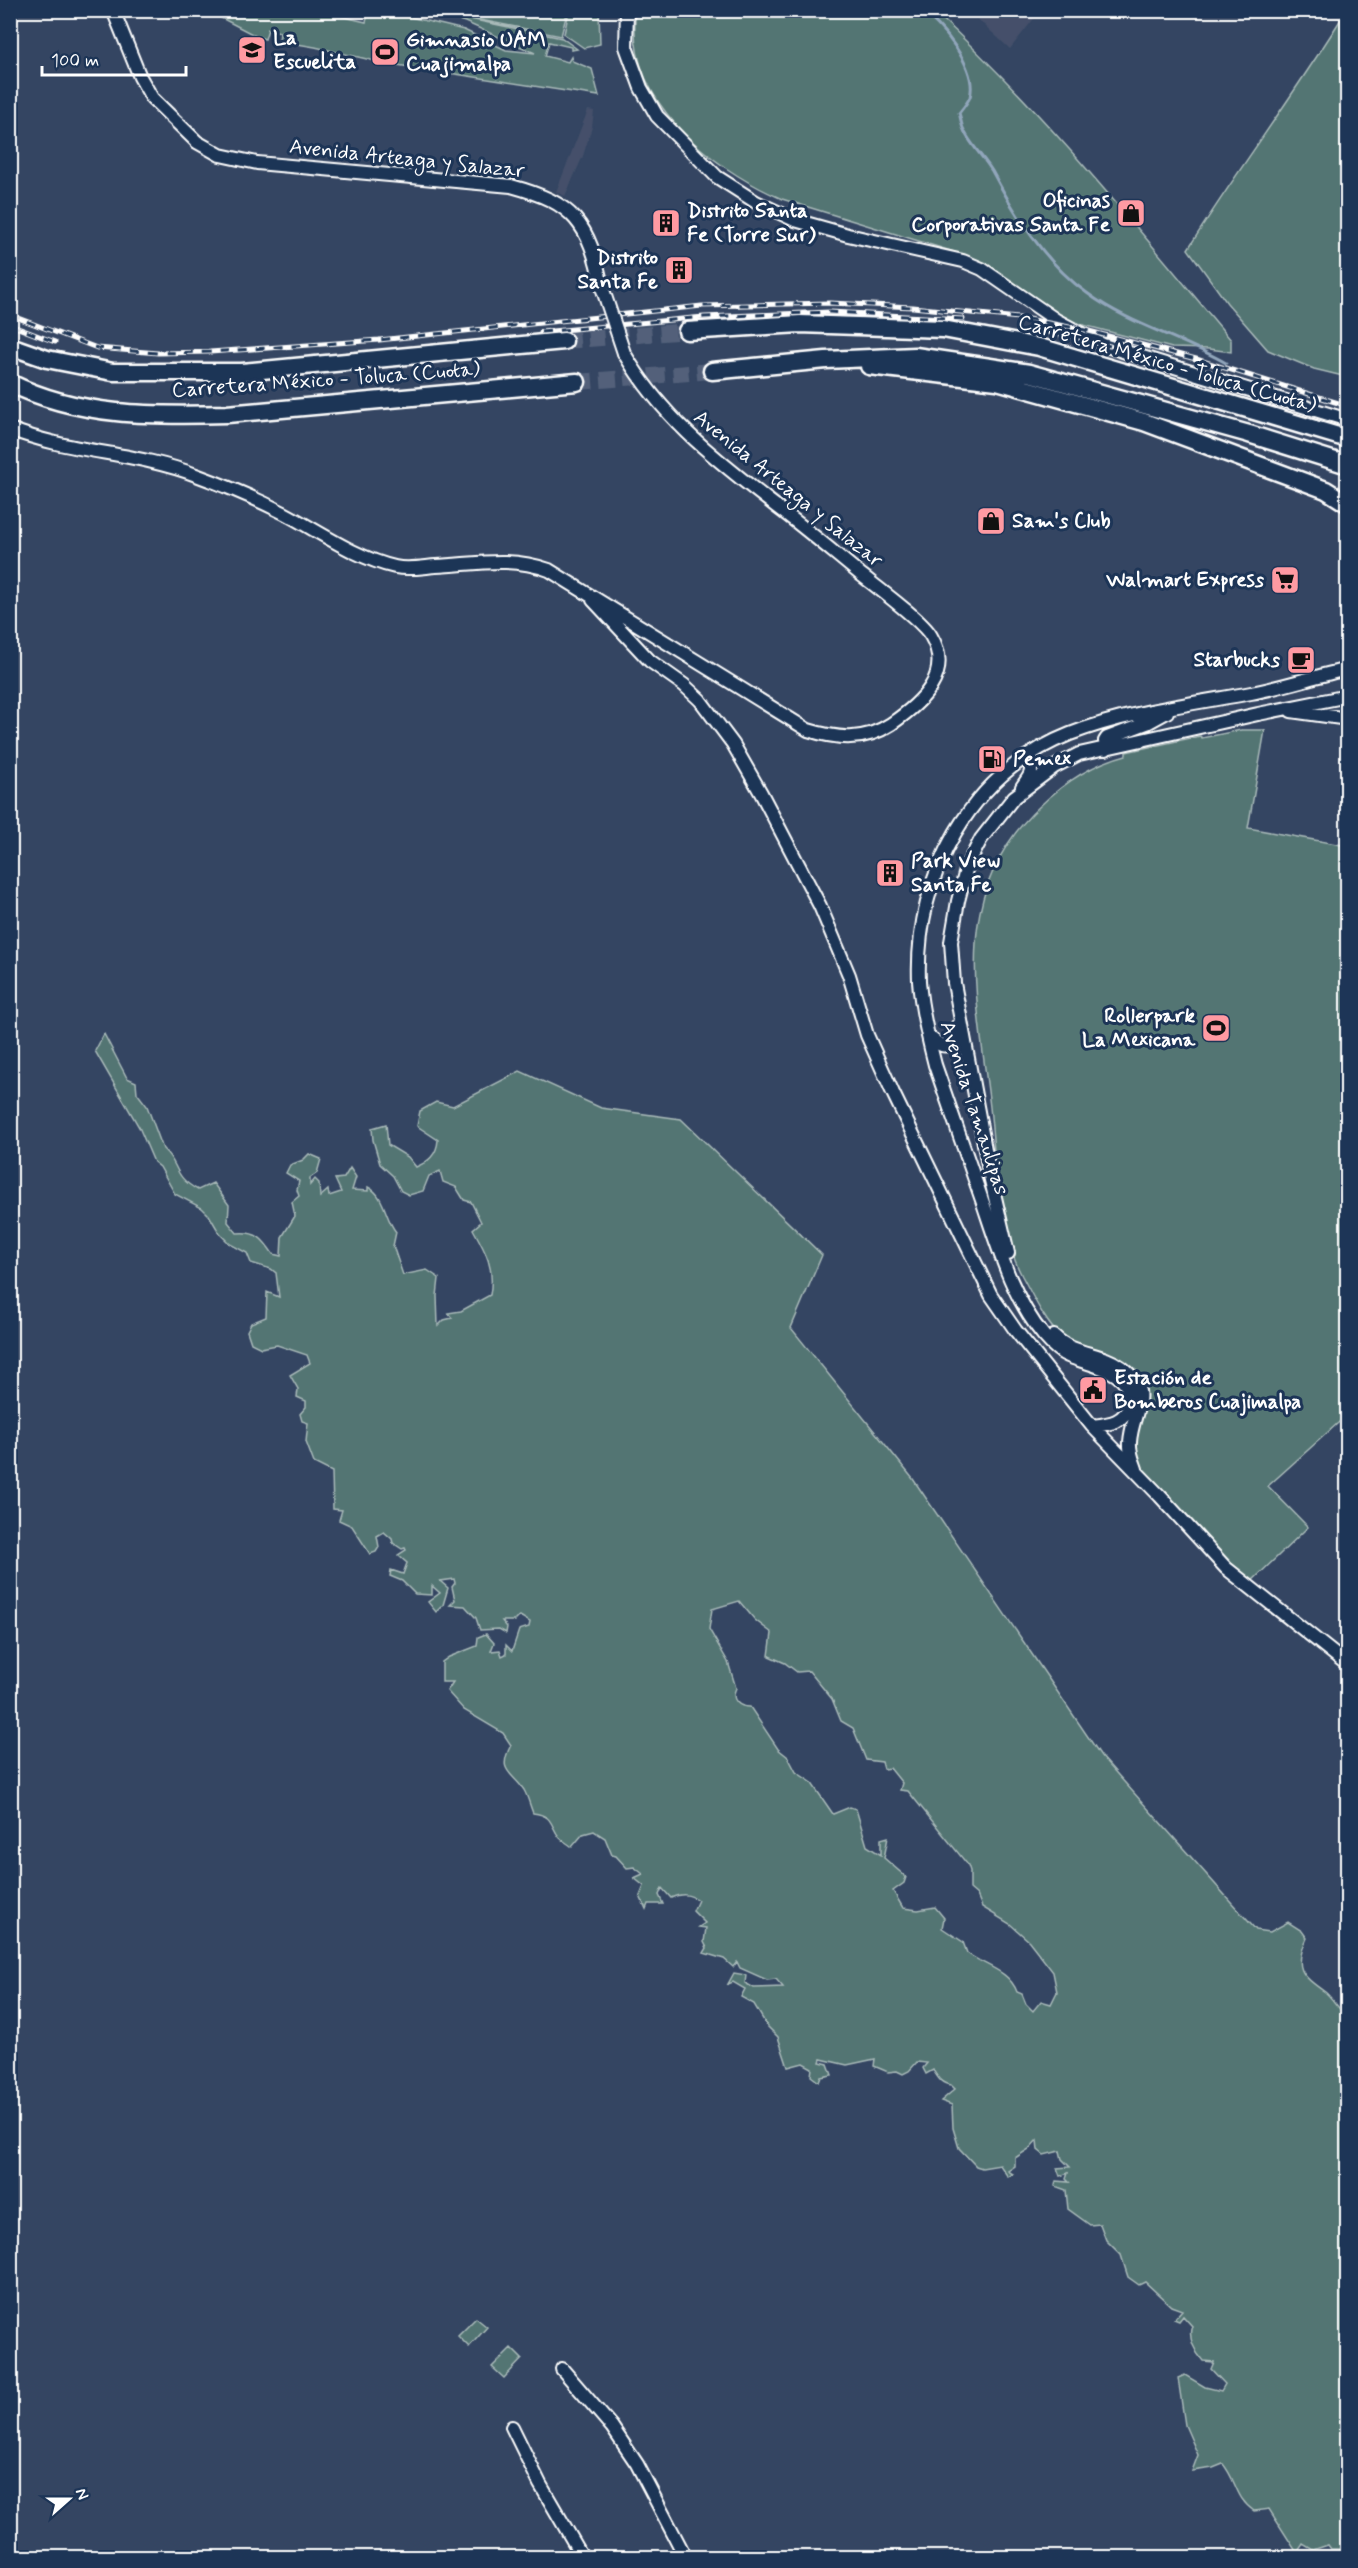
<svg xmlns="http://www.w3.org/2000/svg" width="1358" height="2568" font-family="Mynerve,sans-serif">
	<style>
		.built { fill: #44506a }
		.green { fill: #537473; stroke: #a9bab9; stroke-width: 1.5; fill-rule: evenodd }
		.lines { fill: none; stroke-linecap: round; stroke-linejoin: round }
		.stream { stroke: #91a6bb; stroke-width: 3 }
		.highway-tunnel { stroke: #52617a; stroke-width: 16; stroke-dasharray: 16 8; stroke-linecap: butt }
		.secondary-casing { stroke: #fff; stroke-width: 16 }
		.highway-casing { stroke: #fff; stroke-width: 21 }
		.secondary { stroke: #1d3557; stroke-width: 12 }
		.highway { stroke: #1d3557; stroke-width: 16 }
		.rail-casing { stroke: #fff; stroke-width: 5 }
		.rail { stroke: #1d3557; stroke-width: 3; stroke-dasharray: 9; stroke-linecap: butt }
		.secondary-bridge-casing { stroke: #fff; stroke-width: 16; stroke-linecap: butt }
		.secondary-bridge { stroke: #1d3557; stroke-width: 12 }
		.labels { text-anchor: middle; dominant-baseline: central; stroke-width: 6; stroke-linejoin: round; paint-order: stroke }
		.poi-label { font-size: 21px; font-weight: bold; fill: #fff; stroke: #1d3557; text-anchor: start }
		.street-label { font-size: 21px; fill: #fff; stroke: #1d3557 }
	</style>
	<rect width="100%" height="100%" fill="#344562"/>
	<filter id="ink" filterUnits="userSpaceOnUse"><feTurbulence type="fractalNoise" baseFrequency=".0167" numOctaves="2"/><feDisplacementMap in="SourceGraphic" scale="12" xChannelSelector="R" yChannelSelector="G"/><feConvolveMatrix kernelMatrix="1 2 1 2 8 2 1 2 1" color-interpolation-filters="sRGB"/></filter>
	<g filter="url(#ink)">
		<!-- built -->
		<path class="built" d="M969 11H1040L1010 49Z
			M588 110 594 111 592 127 583 156 565 196 556 192Z"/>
		<!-- green -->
		<path class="green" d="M446 10 524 11 523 19 526 11H555L567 13 561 36 445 13Z
			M208 11H319L366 22 369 11H385L464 30 506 50 535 53 465 22 445 16V14L562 38 577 49 571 50V47L549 42 545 56 568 62 571 57 572 61 592 69 599 96 384 63 315 47 279 41 280 32 268 29 265 39 258 37Z
			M569 11H599L600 44 584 48 564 34Z
			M636 11H934C1043 110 1136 227 1231 340V352L1209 349 1172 348 1068 321 981 263 964 255 782 199C709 167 624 99 636 11Z
			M1346 11H1348L1347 377 1314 369 1268 350 1227 303 1188 249C1239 168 1296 92 1346 11Z
			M1241 730H1265L1248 828 1347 846V1415L1268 1486 1308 1527 1251 1582 1238 1572 1138 1469 1132 1448 1143 1402C1116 1380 1085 1361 1061 1337 1044 1321 1033 1296 1022 1276 996 1225 996 1162 990 1107 977 996 948 891 1041 805 1066 781 1092 764 1126 755V752L1200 736 1202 738Z
			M104 1034 127 1078 136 1082 137 1093 147 1106 163 1149C180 1164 172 1176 198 1190L213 1183 229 1205 228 1222 237 1233C257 1231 263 1239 273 1254L281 1256 282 1237 295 1216 292 1202 299 1196 297 1190 299 1181 286 1173 290 1165 303 1160 309 1154 321 1159 317 1173 310 1178V1185L315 1179 319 1183 320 1197 328 1190 329 1196 341 1192 335 1179 344 1178 350 1168 356 1177 352 1190 368 1191V1187C385 1195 385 1219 396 1232L393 1246 403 1275 427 1270 439 1278 437 1296 438 1326 444 1320 452 1318 448 1313 461 1311 490 1295C495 1268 486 1252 473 1229L481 1222 471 1202 464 1200 456 1187 443 1182 440 1171 429 1176 423 1191 409 1195 401 1191 393 1176 380 1164 373 1140 372 1128 386 1124 388 1145 408 1157 416 1167C428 1162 437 1155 438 1140L417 1126 420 1111 436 1102 453 1106 520 1071 601 1108 681 1119 822 1255 791 1328 913 1479 1101 1756 1256 1930 1270 1932 1288 1922 1302 1931 1307 1938C1293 1968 1301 1975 1325 1992 1331 1997 1336 2005 1341 2010L1347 2008V2557L1342 2554 1340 2549H1331L1328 2545 1313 2550 1303 2544 1297 2553 1269 2509 1254 2511C1235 2498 1237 2481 1223 2464L1213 2468 1192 2471 1198 2455 1185 2425 1178 2378 1185 2375 1205 2387 1221 2391 1225 2384 1211 2369 1214 2362 1203 2361C1196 2353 1187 2338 1192 2326L1183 2316 1179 2321 1174 2319 1182 2310 1171 2306 1145 2282 1139 2285 1128 2277 1121 2255 1106 2240 1100 2224 1090 2225 1068 2209 1066 2190 1055 2186 1056 2181 1069 2182 1066 2179 1068 2173 1060 2176 1057 2168 1070 2167 1062 2159 1060 2151 1044 2155 1038 2150 1037 2140 1029 2149 1015 2158V2166L1008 2171 1013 2174 1008 2177 1000 2165 982 2168 976 2166 959 2148 953 2128 952 2105 941 2101 955 2089 951 2085C941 2084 938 2078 933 2070L926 2074 923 2068 927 2063 917 2062 909 2071 903 2074 897 2071 888 2072 874 2066 875 2059 847 2065 821 2059 820 2062 828 2064 832 2075 821 2077 819 2082 811 2076 812 2068 803 2063 788 2067 778 2037 767 2026 754 2004 741 1997 745 1989 733 1982 728 1984 734 1973 746 1975 745 1983 754 1988 783 1987 776 1979 767 1980 740 1968 737 1962 733 1967 724 1959 704 1953 707 1948 704 1942 706 1928 699 1927 705 1923 693 1911 698 1900C689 1894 682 1893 671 1898L662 1888 659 1895 663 1904H648L646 1909 640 1896 644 1886 634 1878 643 1874 634 1867 627 1868 616 1856 612 1855 605 1838 594 1831 583 1834 572 1847C569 1844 563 1841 560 1838 549 1825 555 1816 533 1813 530 1806 528 1797 524 1790 511 1771 497 1772 511 1745L503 1733 464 1710 447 1691 453 1682H442V1662L449 1657 477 1646 478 1637 486 1634 494 1643 491 1651 500 1650 502 1656 506 1654V1645L512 1651 519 1630 529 1627 530 1622 520 1616 515 1621H502L507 1627 506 1633 499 1629 480 1630 476 1618 465 1606 450 1605 455 1600 452 1587 455 1583 454 1579 440 1581 448 1588 443 1605 436 1612 428 1602 440 1593 432 1586V1595L415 1594 402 1581 390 1576 391 1570 403 1574 407 1563 398 1555 406 1550 405 1548 402 1549 393 1543 392 1539 384 1532 377 1536 379 1547 376 1552 370 1554 352 1526 339 1520 342 1510 333 1509 332 1472 314 1463 306 1442 308 1423 302 1421 300 1414 306 1407V1401L297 1397 298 1389 290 1375 310 1363 307 1355 277 1345 261 1348 251 1343 247 1331 251 1323 266 1317 267 1292 279 1297 276 1273 271 1269 251 1263 247 1253 230 1244 220 1234 209 1215 202 1208 175 1194 160 1167 154 1162 139 1127 95 1051ZM739 1601 755 1620 772 1633 769 1656 785 1663 797 1672 809 1671 832 1699 841 1721 853 1728 866 1760 882 1762 884 1769 890 1768 902 1783 900 1790 908 1791 968 1865 970 1871V1889L977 1895 982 1907 1010 1924 1029 1941 1053 1972 1057 1992 1051 2004 1041 2001 1033 2011 1026 2004 1022 1994 1017 1992C1009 1970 984 1966 967 1953L963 1942 942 1928 944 1918 935 1907 918 1910 903 1908 893 1891 904 1883 906 1877 884 1858 888 1837 881 1839V1855L867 1846 856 1809 850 1807 833 1814 811 1782 796 1772 788 1757 778 1749 750 1707C739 1707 730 1700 736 1688L728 1662 709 1629 712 1609Z
			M476 2318 487 2327 469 2347 458 2336Z
			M511 2348 522 2359 504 2378 492 2367Z"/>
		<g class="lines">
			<!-- stream -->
			<path class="stream" d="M919 10C942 23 978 69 970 97 968 102 963 108 959 113 961 118 961 125 964 130 967 140 985 159 992 171 1016 216 1045 263 1087 293 1128 324 1181 337 1226 363"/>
			<!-- highway-tunnel -->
			<path class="highway-tunnel" d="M564 341 687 331
				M577 382 712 371"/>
			<!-- secondary casing -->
			<g class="secondary-casing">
				<path id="secondary" d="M113 10 140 77 152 98 197 142 220 155 257 163 511 186C574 203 589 223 602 287
					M627 10 626 47 641 88 657 116 717 177 756 202 795 220 848 235 963 261 982 269 1056 320 1103 345 1348 420
					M10 429C70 453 136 452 196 475 226 486 257 499 284 513 320 532 356 558 395 567 408 570 423 567 436 566 477 564 509 556 549 570L808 730C837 739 864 742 891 724 920 704 954 675 931 636 922 620 875 586 859 573 832 551 805 528 777 507 717 460 663 420 624 353
					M593 600 650 661 684 685 700 700 733 744 761 793 820 906 849 975 867 1035 893 1093 991 1295 1016 1331 1092 1426 1160 1496 1226 1568 1348 1665
					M1291 711 1348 719
					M1106 749 1105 741 1107 738 1147 723 1167 712
					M1022 787C1029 776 1036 771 1026 759
					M928 1036C938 1044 944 1050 956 1041L957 1026
					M1008 1253 990 1176 954 983 951 942 958 901 967 866 981 839 1014 797 1054 767 1079 754 1258 714 1348 696
					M1054 1336C1072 1355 1101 1352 1121 1367 1155 1392 1132 1411 1130 1442 1129 1452 1133 1460 1136 1469
					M1092 1426C1110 1424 1124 1423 1131 1403 1130 1368 1093 1367 1068 1356 1058 1352 1050 1343 1044 1336 1013 1299 998 1248 983 1203 967 1157 951 1111 935 1065 928 1038 921 1009 919 981 915 875 969 774 1070 734 1127 712 1191 704 1251 693 1283 687 1315 676 1348 669
					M562 2369 612 2427 637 2464 686 2558
					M512 2427 540 2484 583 2558"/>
			</g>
			<!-- highway casing -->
			<g class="highway-casing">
				<path id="highway" d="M687 331 800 324 943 329 1039 347 1348 439
					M10 346 47 359 113 372H242L564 341
					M869 366 997 381 1144 422 1326 490 1348 504
					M712 371 826 360 915 356 990 367 1029 373 1249 434 1348 465
					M10 383C79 417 152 416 227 414L577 382"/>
			</g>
			<!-- secondary -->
			<use href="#secondary" class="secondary"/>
			<!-- highway -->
			<use href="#highway" class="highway"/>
			<!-- rail casing -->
			<g class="rail-casing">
				<path id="rail" d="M10 315 97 348 158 353 210 352 379 340 702 306 830 303 913 307 1028 319 1085 330 1196 359 1348 406
					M10 325 55 342
					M1034 329 1110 346
					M541 332 704 317 830 312 963 319"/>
			</g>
			<!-- rail -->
			<use href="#rail" class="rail"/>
			<!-- secondary-bridge casing -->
			<g class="secondary-bridge-casing">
				<path id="secondary-bridge" d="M602 287 624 353"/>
			</g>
			<!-- secondary-bridge -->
			<use href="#secondary-bridge" class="secondary-bridge"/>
		</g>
	</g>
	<!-- icons -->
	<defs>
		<g id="school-square" transform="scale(1.5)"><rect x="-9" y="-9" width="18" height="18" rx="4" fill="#ff9aa2" stroke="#1d3557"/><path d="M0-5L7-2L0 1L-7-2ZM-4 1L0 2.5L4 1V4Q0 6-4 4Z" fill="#111"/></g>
		<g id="stadium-square" transform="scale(1.5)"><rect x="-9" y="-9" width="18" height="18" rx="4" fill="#ff9aa2" stroke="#1d3557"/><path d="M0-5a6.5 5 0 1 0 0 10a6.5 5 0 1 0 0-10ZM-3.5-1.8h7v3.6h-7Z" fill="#111"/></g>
		<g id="shop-square" transform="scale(1.5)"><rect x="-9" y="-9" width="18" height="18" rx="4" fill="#ff9aa2" stroke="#1d3557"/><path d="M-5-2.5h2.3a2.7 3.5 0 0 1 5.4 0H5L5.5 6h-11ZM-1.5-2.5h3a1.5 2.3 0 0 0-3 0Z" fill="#111"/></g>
		<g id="building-square" transform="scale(1.5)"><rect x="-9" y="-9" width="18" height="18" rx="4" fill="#ff9aa2" stroke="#1d3557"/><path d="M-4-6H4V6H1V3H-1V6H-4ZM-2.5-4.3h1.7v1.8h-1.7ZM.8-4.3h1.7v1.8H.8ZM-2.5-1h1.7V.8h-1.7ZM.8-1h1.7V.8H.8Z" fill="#111"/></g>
		<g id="supermarket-square" transform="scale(1.5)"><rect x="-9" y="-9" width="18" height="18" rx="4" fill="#ff9aa2" stroke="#1d3557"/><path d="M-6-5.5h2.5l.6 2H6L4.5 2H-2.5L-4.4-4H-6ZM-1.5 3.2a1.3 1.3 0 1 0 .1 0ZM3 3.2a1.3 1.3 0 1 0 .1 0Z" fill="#111"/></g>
		<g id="cafe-square" transform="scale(1.5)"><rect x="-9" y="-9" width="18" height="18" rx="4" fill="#ff9aa2" stroke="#1d3557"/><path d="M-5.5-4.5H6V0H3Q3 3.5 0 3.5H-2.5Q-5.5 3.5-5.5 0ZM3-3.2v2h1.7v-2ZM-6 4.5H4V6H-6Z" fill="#111"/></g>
		<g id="fuel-square" transform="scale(1.5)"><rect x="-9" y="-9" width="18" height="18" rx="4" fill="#ff9aa2" stroke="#1d3557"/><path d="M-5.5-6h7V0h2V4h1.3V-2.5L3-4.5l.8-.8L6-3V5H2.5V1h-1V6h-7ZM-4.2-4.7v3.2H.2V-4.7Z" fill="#111"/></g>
		<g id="civic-square" transform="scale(1.5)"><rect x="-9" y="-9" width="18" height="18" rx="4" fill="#ff9aa2" stroke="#1d3557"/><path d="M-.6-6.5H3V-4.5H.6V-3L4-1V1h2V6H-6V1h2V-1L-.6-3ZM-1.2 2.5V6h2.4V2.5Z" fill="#111"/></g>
	</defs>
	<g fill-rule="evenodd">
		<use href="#school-square" x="252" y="50"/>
		<use href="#stadium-square" x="385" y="52"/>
		<use href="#shop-square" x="1131" y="213"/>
		<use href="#building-square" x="666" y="223"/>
		<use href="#building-square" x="679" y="270"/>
		<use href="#shop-square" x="991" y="521"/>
		<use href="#supermarket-square" x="1285" y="580"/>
		<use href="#cafe-square" x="1301" y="660"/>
		<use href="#fuel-square" x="992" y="759"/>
		<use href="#building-square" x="890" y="873"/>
		<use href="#stadium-square" x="1216" y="1028"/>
		<use href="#civic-square" x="1093" y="1390"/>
	</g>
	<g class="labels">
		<!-- poi labels -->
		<g class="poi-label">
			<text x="273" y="38">La<tspan x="273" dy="24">Escuelita</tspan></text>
			<text x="406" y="40">Gimnasio UAM<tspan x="406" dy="24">Cuajimalpa</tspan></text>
			<text x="1110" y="201" text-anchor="end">Oficinas<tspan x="1110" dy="24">Corporativas Santa Fe</tspan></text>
			<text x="687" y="211">Distrito Santa<tspan x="687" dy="24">Fe (Torre Sur)</tspan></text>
			<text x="658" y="258" text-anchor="end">Distrito<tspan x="658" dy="24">Santa Fe</tspan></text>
			<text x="1012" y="521">Sam's Club</text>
			<text x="1264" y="580" text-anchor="end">Walmart Express</text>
			<text x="1280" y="660" text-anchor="end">Starbucks</text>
			<text x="1013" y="759">Pemex</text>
			<text x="911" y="861">Park View<tspan x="911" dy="24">Santa Fe</tspan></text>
			<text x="1195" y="1016" text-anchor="end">Rollerpark<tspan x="1195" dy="24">La Mexicana</tspan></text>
			<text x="1114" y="1378">Estación de<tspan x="1114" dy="24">Bomberos Cuajimalpa</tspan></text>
		</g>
		<!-- street labels -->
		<g class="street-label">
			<text transform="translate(407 159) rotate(6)">Avenida Arteaga y Salazar</text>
			<text transform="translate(1167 364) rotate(16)">Carretera México - Toluca (Cuota)</text>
			<text transform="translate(326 380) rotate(-4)">Carretera México - Toluca (Cuota)</text>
			<text transform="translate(788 489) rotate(39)">Avenida Arteaga y Salazar</text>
			<text transform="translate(974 1108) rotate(72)">Avenida Tamaulipas</text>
		</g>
	</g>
	<!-- margin -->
	<rect width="1358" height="2568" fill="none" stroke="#1d3557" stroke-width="36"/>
	<rect x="18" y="18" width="1322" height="2532" fill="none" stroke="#fff" stroke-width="2" filter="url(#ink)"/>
	<!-- north arrow -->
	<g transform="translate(69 2499) rotate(69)" stroke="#1d3557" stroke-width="4.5" paint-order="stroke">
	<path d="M0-4.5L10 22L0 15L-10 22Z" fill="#ffffff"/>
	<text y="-9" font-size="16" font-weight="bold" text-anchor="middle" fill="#ffffff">N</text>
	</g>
	<!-- scale -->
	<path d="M42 66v9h144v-9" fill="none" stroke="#ffffff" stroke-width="3"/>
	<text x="51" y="66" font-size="18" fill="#ffffff" stroke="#1d3557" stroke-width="4.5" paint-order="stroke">100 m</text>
</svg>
